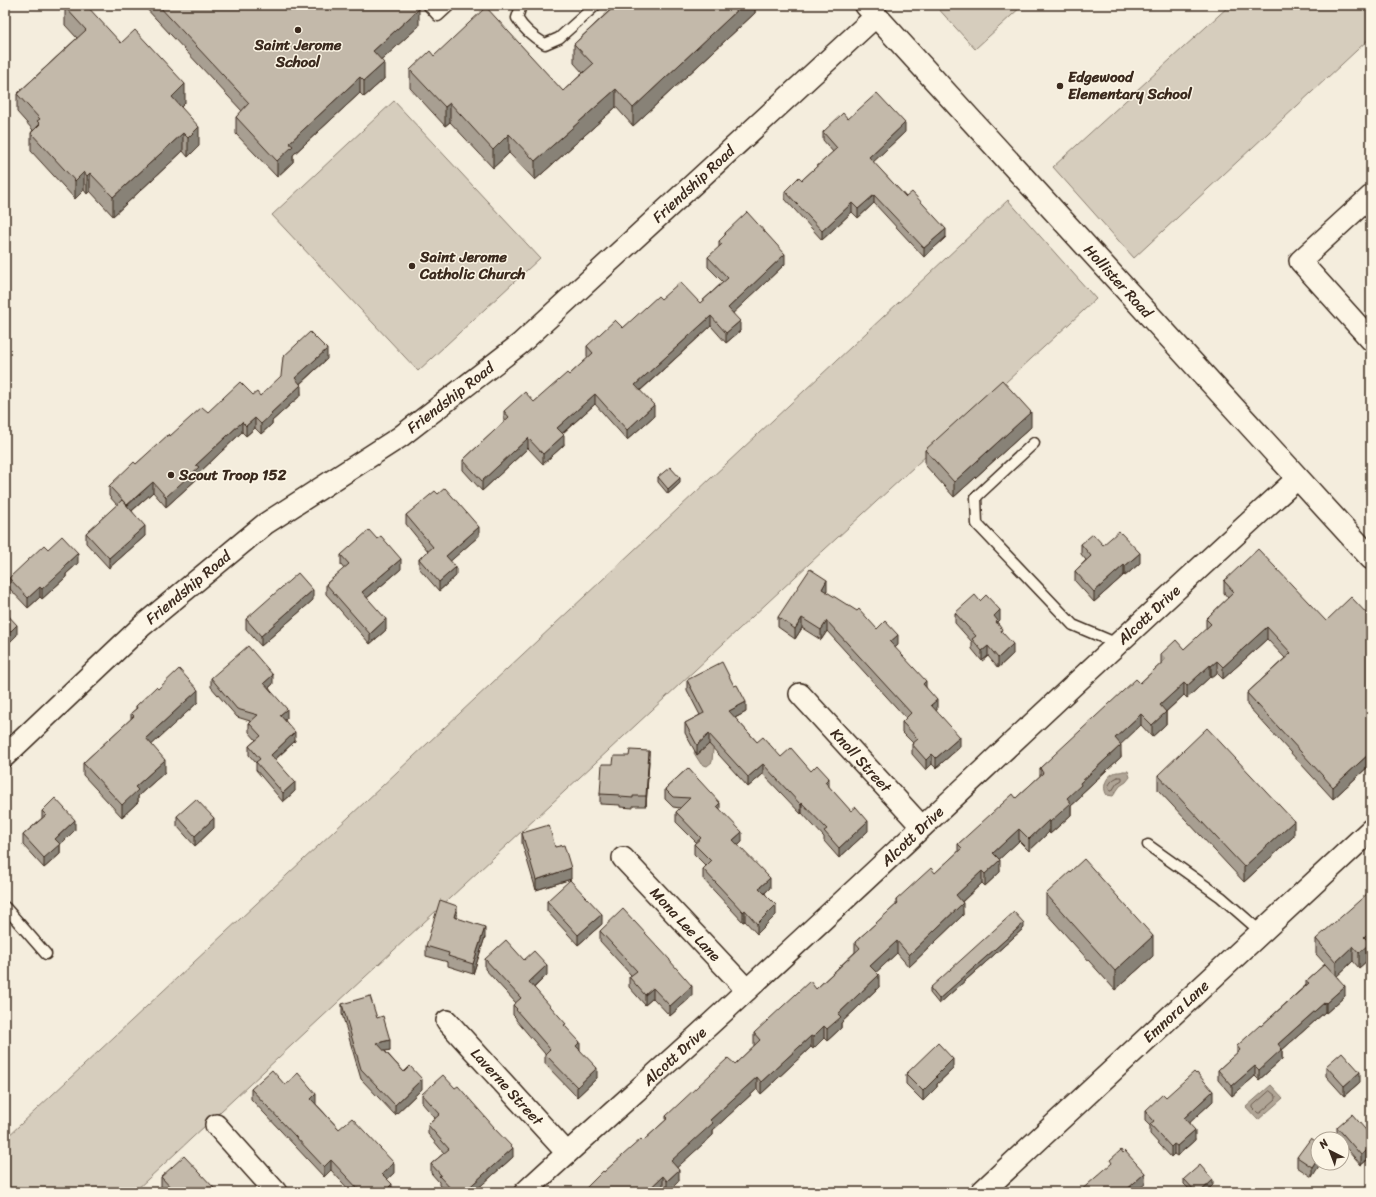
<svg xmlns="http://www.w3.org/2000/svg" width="1376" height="1197" font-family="Sriracha,sans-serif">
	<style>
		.green { fill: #d6cdbd; stroke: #887c6e }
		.water { fill: #b0a596; stroke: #817466 }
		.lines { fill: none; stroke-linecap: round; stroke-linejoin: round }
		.shore { stroke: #6a5b4e; stroke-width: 1 }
		.service-casing { stroke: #3b2a1e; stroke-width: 13 }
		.minor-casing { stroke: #3b2a1e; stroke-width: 24 }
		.tertiary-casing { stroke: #3b2a1e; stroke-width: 25 }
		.service { stroke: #fcf5e5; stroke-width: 10 }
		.minor { stroke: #fcf5e5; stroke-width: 21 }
		.tertiary { stroke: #fcf5e5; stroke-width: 22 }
		.wall { fill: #a89f92; stroke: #3b2a1e }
		.shaded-wall { fill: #888277; stroke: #3b2a1e }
		.building { fill: #c3b9aa; stroke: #3b2a1e }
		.poi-dot { fill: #3b2a1e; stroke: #fcf5e5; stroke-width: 1.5 }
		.labels { text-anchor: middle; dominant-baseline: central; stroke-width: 3; stroke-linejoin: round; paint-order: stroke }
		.poi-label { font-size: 15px; font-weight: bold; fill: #3b2a1e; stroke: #fcf5e5; text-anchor: start }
		.street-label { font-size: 15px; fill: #3b2a1e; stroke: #fcf5e5 }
	</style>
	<rect width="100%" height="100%" fill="#f4eddd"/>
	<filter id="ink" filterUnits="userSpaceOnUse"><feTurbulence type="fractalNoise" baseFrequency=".025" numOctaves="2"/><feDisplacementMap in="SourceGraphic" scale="8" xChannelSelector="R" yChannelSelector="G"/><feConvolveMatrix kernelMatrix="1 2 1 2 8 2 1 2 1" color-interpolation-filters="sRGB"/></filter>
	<g filter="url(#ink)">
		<!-- green -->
		<path class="green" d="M935 5H1023L975 49Z
			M1230 5H1371V37L1134 258 1053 167Z
			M394 101 540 258 418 371 272 215Z
			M1008 200 1096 299 824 550 134 1192H5V1139Z"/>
		<!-- water -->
		<path class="water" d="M716 737 721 743 713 749 712 762 707 766 701 764 694 753 696 747Z
			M1123 771H1128L1130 777 1126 782 1120 786 1113 796 1107 795C1101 787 1107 774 1117 772 1119 772 1121 772 1123 771Z
			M1271 1085 1283 1098 1258 1120 1246 1107Z"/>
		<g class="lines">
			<!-- shore -->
			<path class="shore" d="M1118 777H1122V780L1117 783 1112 791H1110L1108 787C1110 782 1113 779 1118 777Z
				M1270 1091 1276 1096V1099L1260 1113H1258L1253 1108V1106Z"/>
			<!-- service casing -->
			<g class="service-casing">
				<path id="service" d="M428 5 438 16 450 5
					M520 9 517 18C524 30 533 37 545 44L559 38 596 5
					M1034 443 976 497 977 524 1073 625 1118 644
					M1148 845 1221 897 1261 932
					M5 907 46 954"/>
			</g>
			<!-- minor casing -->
			<g class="minor-casing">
				<g id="minor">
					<path d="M1371 196 1300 261 1371 340"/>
					<path id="s1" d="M800 694 922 827"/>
					<path id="s2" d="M5 756 142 626 265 524 400 437 520 344 876 16"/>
					<path id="s3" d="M623 858 747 990"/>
					<path id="s4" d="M447 1021 567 1153"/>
					<path d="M216 1125 276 1192"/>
					<path id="s5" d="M525 1192C599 1123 675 1058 748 989 932 820 1112 646 1298 478"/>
				</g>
			</g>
			<!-- tertiary casing -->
			<g class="tertiary-casing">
				<g id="tertiary">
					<path id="s6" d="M866 5 1371 558"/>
					<path id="s7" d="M982 1192 1371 830"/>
				</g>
			</g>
			<!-- service -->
			<use href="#service" class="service"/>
			<!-- minor -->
			<use href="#minor" class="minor"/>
			<!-- tertiary -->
			<use href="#tertiary" class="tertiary"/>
		</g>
		<!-- wall -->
		<path class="wall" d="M143 5H246L247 6 419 26 381 60 384 79 364 97 360 93 293 155V162L277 177 236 134V117L242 111Z
			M610 5H755V13L633 126 616 107 535 180 509 153 493 168 450 122 445 126 410 88V70L434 56 563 91 583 73 574 63V44L610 10Z
			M65 7 121 43 185 103 181 107 199 146 188 157 183 151 113 216 90 191 87 194 84 190 75 199 31 151V133L33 130 17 112V94L77 38 65 25Z
			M848 119 905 132 873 162 906 197 946 237 924 257 874 203 858 218 852 212 822 240 785 199V191L802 180 833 152 823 140V132Z
			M725 233 785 264 733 313 740 331 726 343 711 326 640 391 654 416 627 440 595 404 562 434 564 445 543 464 528 448 482 491 463 470V460L504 422V411L534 402 569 375 588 358 587 356V346L623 328 661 299 700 303 723 282 708 267V257L719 248V241L725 236Z
			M327 359 300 384 301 395 272 421V424L261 434 255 428 246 436 242 432 199 473V477L166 507 153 492 132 511 145 536 109 568 86 543V533L117 505 109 496V486L170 436 208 412 253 395 260 396Z
			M1031 427 954 497 925 465V450Z
			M658 477 680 483 668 494 658 482Z
			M438 494 479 536 450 561 456 576 439 591 419 568V559L428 551 406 524V515Z
			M1081 544 1103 545 1140 563 1125 576 1124 575 1094 602 1075 581V571L1086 560 1081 554Z
			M48 549 78 563 66 574V577L42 599 40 597 28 608 9 588V578Z
			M341 555 401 569 367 598 386 630 370 644 326 594V584L344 569 341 565Z
			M1224 581 1326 621 1371 618V764L1333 799 1247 705V693L1285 658 1267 639 1223 679 1217 673 1211 678 1210 677 1187 698 1184 695 1166 712V724L1152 737 1141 725 1120 744 1121 757 1081 794V797L1071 806V815L1050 834 1049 832 1029 851 1019 841 999 859 1000 872 985 886 982 883 962 902 963 915 909 967 897 953 876 972 879 987 841 1023V1028L827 1041 824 1038 813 1049 811 1047 761 1094 757 1089 713 1130V1135L677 1167 679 1181 668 1192H667L663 1188 659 1192H582L604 1172 643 1141 666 1120V1116L735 1064 754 1046V1033L816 989 855 952V942L896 905V900L935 873 958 852V844L1016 798 1040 776V768L1140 683 1161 664V654L1184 649 1206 630V619L1228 598 1224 593Z
			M827 590 826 592 877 629 898 645 895 648 926 687 937 710 936 711 960 747 936 768 932 764 926 770 912 754V744L913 743 902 732V722L906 718 827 631 821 640 802 628 795 639 778 627V617Z
			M313 600 261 646 246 629V619Z
			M980 601 1000 620 998 622V624L1013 654 998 668 988 656 982 661 972 649V642L955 623V613Z
			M211 678 273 684 269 688 287 718 285 720 295 741 275 760 295 791 283 802 256 770V763L249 755V746L256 740 249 732V723L250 721 237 717 211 687Z
			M687 680 746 712 735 718 757 742 781 757 811 771 829 787 868 831 839 858 824 841V837L802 813 801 814 763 774 748 787 709 744 697 755 685 733V723L700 715 687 690Z
			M158 689 198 702 151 745 165 772 138 796V802L122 817 83 775V763L131 719V713L136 709V706Z
			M649 761 646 806H633V808L620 807V805L600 804V794L613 764Z
			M688 768 720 810 742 842 738 846 770 888 765 893 776 915 757 934 745 921 743 922 703 879V869L706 866 694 854V844L696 842 676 822V812L680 808 673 807 665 799V789Z
			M1158 775 1294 836 1244 882 1158 790Z
			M42 811 75 830 60 845V854L44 868 23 845V835L42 818Z
			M177 816 214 828 195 846 177 826Z
			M522 833 555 847 571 879 536 890 522 843Z
			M1046 894 1153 956 1115 990 1046 913Z
			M547 901 602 924 578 945 547 911Z
			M457 916 456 918 485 937 473 974 448 966V962L426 956V946Z
			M1024 928 939 1004 930 993V988Z
			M600 931 670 962 692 996 670 1016 653 998 645 1005 629 987V977L631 975 600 941Z
			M1316 939 1370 947V958L1359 968 1353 961 1337 976 1345 996 1326 1013 1325 1012 1282 1050V1059L1259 1080 1255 1076 1232 1096 1218 1080V1070L1237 1053V1046L1261 1026 1306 985V981L1325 964 1316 954Z
			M485 959 524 960 547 975 534 988 566 1027 597 1078 577 1097 545 1064V1054L516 1020V1018L513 1015V1005L516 1003 485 969Z
			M342 1004 377 1018 390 1050 385 1051 404 1072 422 1089 395 1115 361 1079 342 1014Z
			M1326 1066 1360 1082 1344 1096 1326 1076Z
			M953 1069 937 1084V1087L923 1101 906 1084V1074Z
			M285 1085 316 1104 339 1129 394 1173 387 1179 392 1190 393 1192H351L331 1170 324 1177 251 1099V1089Z
			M455 1088 494 1128 513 1157 474 1192H446L439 1185V1182L431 1173V1164L444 1153 428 1134V1125L435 1118 422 1103V1094Z
			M1166 1097 1213 1101 1189 1123 1195 1140 1177 1156 1174 1154 1171 1157 1150 1134V1126L1145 1121V1111Z
			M1337 1127 1371 1136V1157L1361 1165 1342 1143V1139H1339L1337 1137Z
			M1318 1143 1312 1177 1297 1167V1157Z
			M161 1177 215 1192H166L161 1187Z
			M1184 1179 1213 1185 1206 1192H1192L1184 1184Z"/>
		<!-- shaded-wall -->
		<path class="shaded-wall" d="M743 5H755V13L633 126V108Z
			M419 9V26L373 68V51Z
			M384 63V79L364 97V81Z
			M360 77V93L293 155V162L277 177V161L289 143Z
			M185 84V103L172 116V97Z
			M616 89V107L535 180V161Z
			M450 103V122L445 126V107Z
			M905 123V132L869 166V157Z
			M199 127V146L188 157V138Z
			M183 133V151L113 216V197Z
			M509 134V153L493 168V150Z
			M84 172V190L75 199V181Z
			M90 173V191L87 194V176Z
			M874 195V203L858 218V209Z
			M852 203V212L822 240V231Z
			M946 229V237L924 257V248Z
			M785 254V264L728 318V308Z
			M711 316V326L635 395V385Z
			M740 321V331L726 343V333Z
			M327 349V359L295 388V378Z
			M301 385V395L272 421V424L261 434V424L271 413Z
			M595 394V404L557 438V428Z
			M654 405V416L627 440V430Z
			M1031 412V427L954 497V482Z
			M255 418V428L246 436V426Z
			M242 422V432L199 473V477L166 507V497L196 465Z
			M564 435V445L543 464V454Z
			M528 438V448L482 491V481Z
			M680 478V483L668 494V489Z
			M153 482V492L127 515V506Z
			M145 526V536L109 568V558Z
			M479 527V536L446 565V556Z
			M78 553V563L66 574V577L42 599V589L65 565Z
			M1140 553V563L1125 576V566Z
			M401 559V569L362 602V592Z
			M1124 565V575L1094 602V592Z
			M456 567V576L439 591V582Z
			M827 580V590L822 599V589Z
			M40 587V597L28 608V598Z
			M313 590V600L261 646V636Z
			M1000 610V620L998 622V631L994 616Z
			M802 618V628L795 639V629Z
			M386 619V630L370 644V634Z
			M827 621V631L821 640V630Z
			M17 625V635L5 647V637Z
			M1267 627V639L1223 679V667Z
			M898 635V645L890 652V642Z
			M1013 644V654L998 668V658Z
			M988 646V656L982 661V651Z
			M1217 661V673L1211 678V666Z
			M1210 665V677L1187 698V686Z
			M273 675V684L264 692V683Z
			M926 681V691L923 684Z
			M1184 683V695L1160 717V705Z
			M198 690V702L146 750V738Z
			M937 700V710L931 715V705Z
			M746 702V712L729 721V711Z
			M287 709V718L280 723V715Z
			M1166 712V724L1152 737V725Z
			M1141 714V725L1115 750V738Z
			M295 732V741L271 763V755Z
			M709 734V744L697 755V745Z
			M960 737V747L936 768V758Z
			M1121 745V757L1081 794V797L1071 806V815L1050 834V822L1067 798 1080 783Z
			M649 751V761L646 806V796Z
			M1371 752V764L1333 799V787Z
			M932 754V764L926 770V760Z
			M165 760V772L138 796V802L122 817V805L135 787Z
			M763 764V774L748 787V777Z
			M829 778V788L825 782Z
			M295 782V791L283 802V793Z
			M720 803V813L717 806Z
			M802 803V813L801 814V805Z
			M214 818V828L195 846V836Z
			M75 820V830L60 845V854L44 868V858L55 839Z
			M1049 820V832L1029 851V839Z
			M868 821V831L839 858V848Z
			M1294 821V836L1244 882V867Z
			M1019 829V841L993 865V853Z
			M742 832V842L733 850V840Z
			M1000 860V872L985 886V874Z
			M571 868V879L536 890V880Z
			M982 871V883L956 907V895Z
			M770 878V888L759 898V888Z
			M963 903V915L909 967V955Z
			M776 905V915L757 934V924Z
			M457 906V916L454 927V917Z
			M745 910V921L743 922V912Z
			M602 914V924L578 945V935Z
			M1024 923V928L939 1004V999Z
			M485 927V937L473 974V964Z
			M1371 930V945L1370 947V958L1359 968V953L1364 937Z
			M1153 936V956L1115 990V971Z
			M897 941V953L870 978V966Z
			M1353 946V961L1336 977V962Z
			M547 965V975L529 992V982Z
			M879 975V987L841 1023V1028L827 1041V1029L838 1014Z
			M692 986V996L670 1016V1006Z
			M1345 986V996L1326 1013V1003Z
			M653 988V998L645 1005V995Z
			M1325 1002V1012L1282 1050V1059L1259 1080V1070L1278 1044Z
			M824 1026V1038L813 1049V1037Z
			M811 1036V1047L761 1094V1082Z
			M390 1040V1050L377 1053V1043Z
			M580 1042V1052L576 1046Z
			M953 1059V1069L937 1084V1087L923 1101V1091L936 1076Z
			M1255 1066V1076L1232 1096V1086Z
			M597 1068V1078L577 1097V1087Z
			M1360 1072V1082L1344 1096V1086Z
			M757 1077V1089L713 1130V1135L671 1173V1161L710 1120Z
			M422 1079V1089L395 1115V1105Z
			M1213 1091V1101L1184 1128V1118Z
			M316 1094V1104L311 1109V1099Z
			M1195 1130V1140L1177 1156V1146Z
			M1174 1144V1154L1171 1157V1147Z
			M1371 1147V1157L1361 1165V1155Z
			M513 1148V1157L474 1192H464Z
			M1318 1158V1163H1321L1312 1177V1167Z
			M331 1160V1170L324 1177V1167Z
			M394 1163V1173L382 1184V1174Z
			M679 1170V1181L668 1192H667V1181Z
			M1145 1173V1184L1135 1192H1124Z
			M663 1176V1188L659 1192H646Z
			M1213 1180V1185L1206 1192H1200Z
			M392 1184V1192L389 1187Z"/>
		<!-- building -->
		<path class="building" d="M67 5H86L121 43 135 30 185 84 172 97 199 127 188 138 183 133 113 197 90 173 87 176 84 172 75 181 31 133 40 124 37 121 40 119 17 94 86 30 65 7Z
			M158 5H246L247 6 248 5H414L419 9 373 51 384 63 364 81 360 77 289 143 293 146 277 161 236 117 249 103Z
			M616 5H743L633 108 616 89 535 161 509 134 493 150 450 103 445 107 410 70 430 51 434 56 486 7 563 91 593 64 574 44Z
			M877 93 905 123 869 157 906 197 912 192 946 229 924 248 874 195 858 209 852 203 822 231 785 191 799 177 802 180 837 148 823 132 843 113 848 119Z
			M747 212 785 254 728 308 740 321 726 333 711 316 635 385 654 405 627 430 595 394 557 428 564 435 543 454 528 438 482 481 463 460 509 417 504 411 525 392 534 402 567 373 569 375 593 353 587 346 615 320 623 328 658 296 661 299 680 282 700 303 728 278 708 257 722 244 719 241 726 234 725 233Z
			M310 332 327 349 295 378 301 385 271 413 272 414 261 424 255 418 246 426 242 422 196 465 199 467 166 497 153 482 127 505 109 486 134 462 136 464 169 434 170 436 202 407 208 412 240 382 253 395 257 392 260 396 281 376 283 357Z
			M1002 380 1031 412 954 482 925 450Z
			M670 467 680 478 668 489 658 477Z
			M445 488 479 527 446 556 456 567 439 582 419 559 433 547 406 515 435 491 438 494Z
			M122 500 145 526 109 558 86 533Z
			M369 530 377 539 381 536 401 559 362 592 386 619 370 634 326 584 349 564 341 555Z
			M1119 531 1140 553 1125 566 1124 565 1094 592 1075 571 1091 556 1081 544 1093 534 1103 545Z
			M62 536 78 553 65 565 66 567 42 589 40 587 28 598 9 578 44 545 48 549Z
			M1258 549 1326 621 1351 597 1371 618V752L1333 787 1247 693 1291 653 1267 627 1223 667 1217 661 1211 666 1210 665 1187 686 1184 683 1160 705 1166 712 1152 725 1141 714 1115 738 1121 745 1080 783 1081 785 1067 798 1071 803 1050 822 1049 820 1029 839 1019 829 993 853 1000 860 985 874 982 871 956 895 963 903 909 955 897 941 870 966 879 975 838 1014 841 1017 827 1029 824 1026 813 1037 811 1036 761 1082 757 1077 710 1120 713 1123 671 1161 679 1170 667 1181 663 1176 646 1192H582L603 1171 604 1172 641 1139 643 1141 668 1118 666 1116 728 1058 735 1064 760 1040 754 1033 810 981 816 989 860 948 855 942 898 903 896 900 931 868 935 873 962 848 958 844 1013 794 1016 798 1043 773 1040 768 1136 679 1140 683 1166 659 1161 654 1176 640 1184 649 1211 624 1206 619 1234 592 1224 581Z
			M810 569 827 580 822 589 857 611 859 609 877 629 885 621 898 635 890 642 926 681 923 684 937 700 931 705 960 737 936 758 932 754 926 760 912 744 918 739 902 722 911 713 827 621 821 630 802 618 795 629 778 617Z
			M298 573 313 590 261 636 246 619Z
			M975 595 980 601 986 595 1000 610 994 616 998 621 996 622 1002 629 1001 631 1013 644 998 658 988 646 982 651 972 639 976 636 955 613Z
			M5 612 17 625 5 637Z
			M248 646 273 675 264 683 287 709 280 715 295 732 271 755 295 782 283 793 256 762 260 759 249 746 261 736 249 723 258 715 237 709 211 678Z
			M722 662 734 686 737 685 746 702 729 711 757 742 763 737 781 757 791 748 811 771 817 765 829 778 825 782 851 811 856 807 868 821 839 848 824 831 827 829 802 803 801 805 763 764 748 777 709 734 697 745 685 723 704 713 687 680Z
			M179 669 198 690 146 738 165 760 135 787 138 790 122 805 83 763 134 716 131 713 137 708 136 706 156 687 158 689Z
			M1207 728 1294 821 1244 867 1158 775Z
			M630 750 649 751 646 796H633V798L620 797V795L600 794 602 764H613L614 756H629Z
			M688 768 720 803 717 806 742 832 733 840 770 878 759 888 776 905 757 924 745 910 743 912 703 869 711 861 694 844 701 838 676 812 690 798 673 797 665 789Z
			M55 798 75 820 55 839 60 844 44 858 23 835 46 815 42 811Z
			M196 799 214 818 195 836 177 816Z
			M549 825 555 847 564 845 571 868 536 880 522 833Z
			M1084 859 1153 936 1115 971 1046 894Z
			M570 880 602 914 578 935 547 901Z
			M1368 893 1371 897V930L1364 937 1370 943 1359 953 1353 946 1336 962 1316 939Z
			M440 900 457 906 454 917 485 927 473 964 448 956 449 953 426 946Z
			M623 909 670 960V961L692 986 670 1006 653 988 645 995 629 977 637 971 600 931Z
			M1014 912 1024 923 939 999 930 988Z
			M506 940 524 960 534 951 547 965 529 982 566 1024 564 1025 580 1042 576 1046 597 1068 577 1087 545 1054 550 1049 516 1010 517 1009 513 1005 521 998 485 959Z
			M1325 964 1345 986 1326 1003 1325 1002 1278 1044 1282 1049 1259 1070 1255 1066 1232 1086 1218 1070 1240 1050 1237 1046 1260 1025 1261 1026 1309 983 1306 981Z
			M370 996 377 1018 383 1016 390 1040 377 1043 404 1072 410 1066 422 1079 395 1105 361 1069 342 1004Z
			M938 1043 953 1059 936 1076 937 1077 923 1091 906 1074Z
			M1342 1052 1360 1072 1344 1086 1326 1066Z
			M272 1070 285 1085 298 1073 316 1094 311 1099 339 1129 352 1118 394 1163 382 1174 392 1184 389 1187 393 1192H359L360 1191 331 1160 324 1167 251 1089Z
			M1194 1072 1196 1074 1197 1073 1213 1091 1184 1118 1195 1130 1177 1146 1174 1144 1171 1147 1150 1124 1154 1121 1145 1111 1163 1094 1166 1097Z
			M443 1075 455 1088 458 1086 494 1127H493L513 1148 464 1192H454L439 1176 441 1175 431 1164 449 1149 428 1125 440 1114 422 1094Z
			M1352 1114 1371 1136V1147L1361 1155 1337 1127Z
			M1311 1138 1318 1143V1158L1312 1167 1297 1157Z
			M1121 1150 1123 1153 1125 1151 1145 1173 1124 1192H1079L1112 1163 1110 1160Z
			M184 1156 215 1189 212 1192H170L173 1190 161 1177Z
			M1200 1165 1213 1180 1200 1192H1196L1184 1179Z"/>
	</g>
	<!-- markers -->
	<g class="poi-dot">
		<circle cx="298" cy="30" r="4"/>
		<circle cx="1060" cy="86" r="4"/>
		<circle cx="412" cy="266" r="4"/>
		<circle cx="171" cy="475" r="4"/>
	</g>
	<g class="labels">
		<!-- poi labels -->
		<g class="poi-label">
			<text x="298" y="45" text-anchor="middle">Saint Jerome<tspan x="298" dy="17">School</tspan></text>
			<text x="1068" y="77">Edgewood<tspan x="1068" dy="17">Elementary School</tspan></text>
			<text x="420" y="257">Saint Jerome<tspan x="420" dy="17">Catholic Church</tspan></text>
			<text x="179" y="475">Scout Troop 152</text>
		</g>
		<!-- street labels -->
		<g class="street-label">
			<text stroke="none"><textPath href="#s2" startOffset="897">Friendship Road</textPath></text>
			<text stroke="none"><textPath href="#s6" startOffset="374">Hollister Road</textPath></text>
			<text stroke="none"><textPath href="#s2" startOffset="573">Friendship Road</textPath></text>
			<text stroke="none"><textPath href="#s2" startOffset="249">Friendship Road</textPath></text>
			<text stroke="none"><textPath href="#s5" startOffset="850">Alcott Drive</textPath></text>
			<text stroke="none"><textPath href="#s1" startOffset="90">Knoll Street</textPath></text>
			<text stroke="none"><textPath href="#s5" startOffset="526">Alcott Drive</textPath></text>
			<text stroke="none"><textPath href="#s3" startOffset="91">Mona Lee Lane</textPath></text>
			<text stroke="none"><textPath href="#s7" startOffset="265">Emnora Lane</textPath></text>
			<text stroke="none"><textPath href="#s5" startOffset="202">Alcott Drive</textPath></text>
			<text stroke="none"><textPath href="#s4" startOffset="89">Laverne Street</textPath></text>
		</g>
	</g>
	<!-- margin -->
	<rect width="1376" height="1197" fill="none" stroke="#fcf5e5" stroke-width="20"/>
	<rect x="10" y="10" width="1356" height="1177" fill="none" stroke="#3b2a1e" stroke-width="1.5" filter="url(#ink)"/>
	<!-- north arrow -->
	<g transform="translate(1330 1151) rotate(318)"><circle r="19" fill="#fcf5e5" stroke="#afa495"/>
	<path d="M0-3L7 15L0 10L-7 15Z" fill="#3b2a1e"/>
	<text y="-6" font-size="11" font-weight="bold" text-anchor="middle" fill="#3b2a1e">N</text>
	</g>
</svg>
